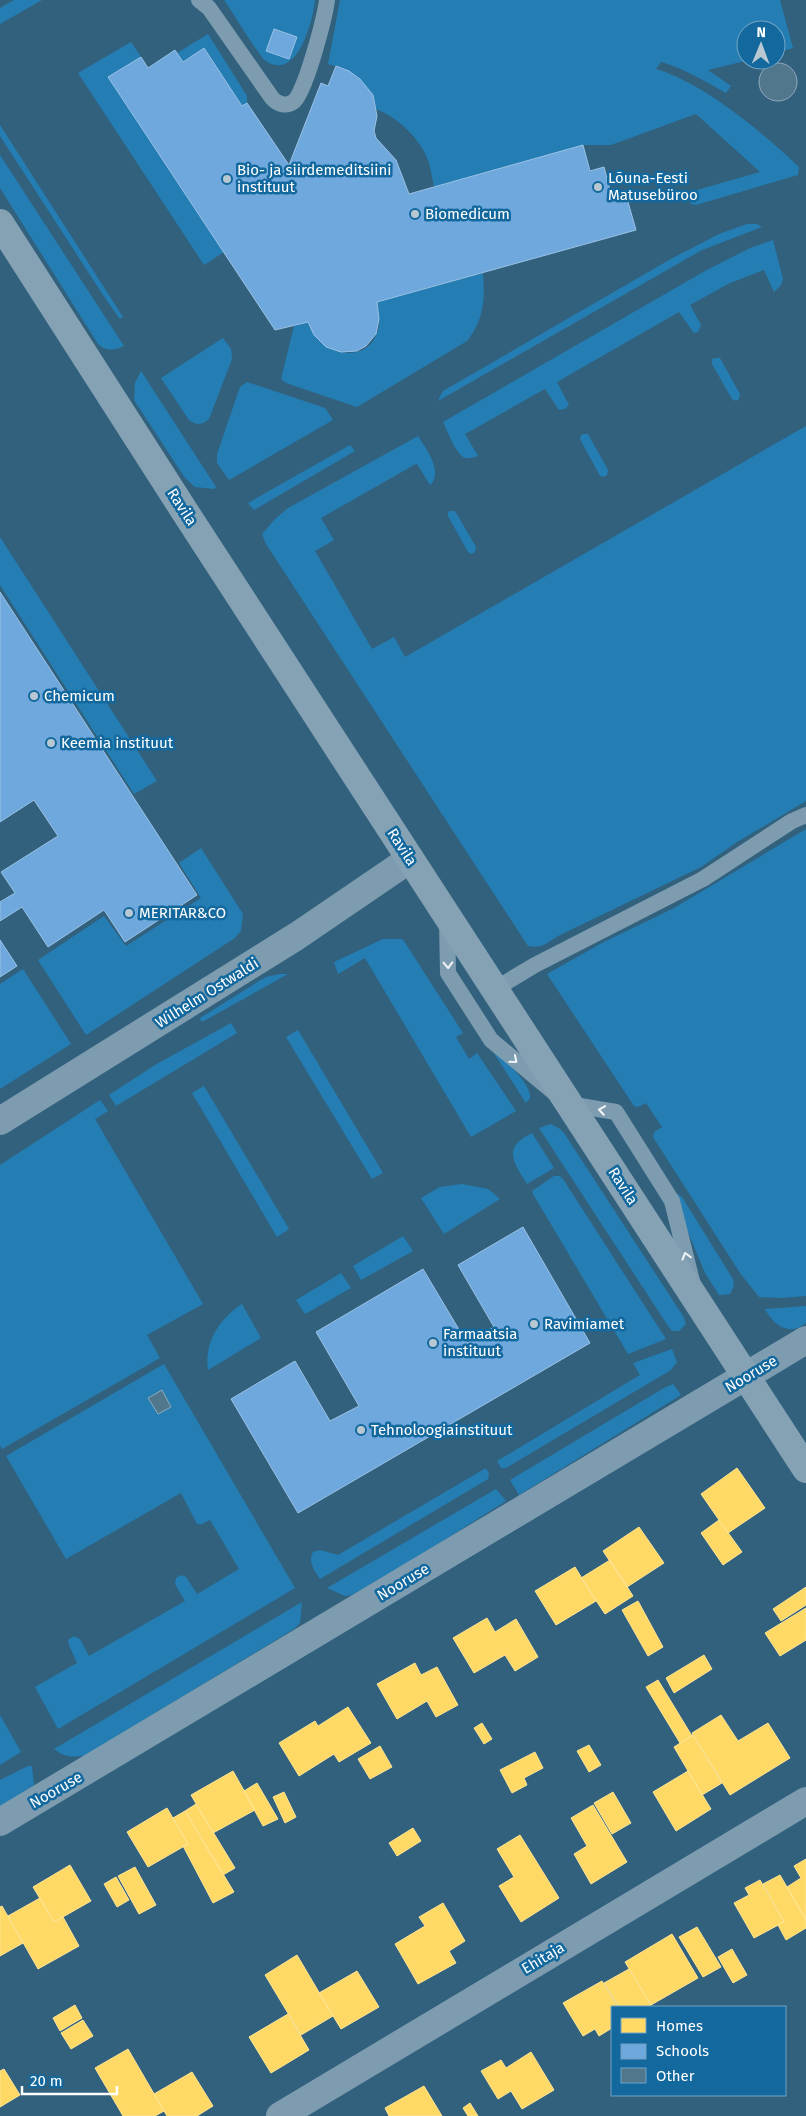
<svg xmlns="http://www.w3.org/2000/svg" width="806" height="2116" font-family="'Fira Sans',sans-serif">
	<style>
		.green { fill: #247eb3 }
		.homes { fill: #ffd966; stroke: #ffe494 }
		.schools { fill: #6fa8dc; stroke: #9ac2e6 }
		.building { fill: #51778d; stroke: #92acbc }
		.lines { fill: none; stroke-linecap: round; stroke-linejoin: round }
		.lane { stroke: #7d9caf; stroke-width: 16 }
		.street { stroke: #7d9caf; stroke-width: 28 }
		.secondary { stroke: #84a2b4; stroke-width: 28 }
		.oneway { stroke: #f2f5f7 }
		.poi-dot { fill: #b7c8d2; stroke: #13689e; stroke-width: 2 }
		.labels { text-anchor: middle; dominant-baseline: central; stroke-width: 5; stroke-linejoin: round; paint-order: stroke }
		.poi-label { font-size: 15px; fill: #fff; stroke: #13689e; text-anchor: start }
		.street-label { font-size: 15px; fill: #fff; stroke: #13689e }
	</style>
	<rect width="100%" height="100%" fill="#32617e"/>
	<!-- green -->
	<path class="green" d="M14 0H42L0 24V8Z
		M224 0H315C313 21 297 82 266 61 258 55 232 11 224 0Z
		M340 0H780L793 48 776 53V30H746V60H749L708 70 731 86 726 93C705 81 685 69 661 62L656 69C707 85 759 130 799 167L798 175 696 205 691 204 689 200 690 192 760 172 696 114 611 145H583L434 187C432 178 431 169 428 160 420 138 397 117 376 109 371 83 352 70 328 64Z
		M208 34 247 96V103L242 106 204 48 183 62 177 53Z
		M131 42 141 57 109 77 224 252 204 265 78 73Z
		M0 125 123 317 122 318H119L101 292 0 136Z
		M0 155 124 346C115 350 106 352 98 344L0 188Z
		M747 224H757L762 227 702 250 438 401 443 391 669 260 719 234Z
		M773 240 783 279 781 285 774 292 764 270 730 283 690 305 701 325 698 332 694 333 679 312 557 382 569 405 565 409 559 410 545 389 465 434 478 456C474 457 467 460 463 457 454 450 448 432 443 422L705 271 750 248Z
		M483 273C485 299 484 320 467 341L357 407 286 383 281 379 294 326 308 322C318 354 367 368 378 330 381 320 378 311 377 302Z
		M223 338 231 349 232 359 209 419C202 425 197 426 189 420L161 378Z
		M716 358H720L740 394 739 399 736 401 732 399 712 364V359Z
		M141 371 216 487 214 489 195 487 185 478 134 400 135 383Z
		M247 382 325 408 333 420 229 480 217 463V454L240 387Z
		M806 426V801L737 842 701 867 558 936C547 943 541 949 528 946L266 544 262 534 275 519 288 508 418 436C426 449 444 472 430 485L417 464 414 465 321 518 334 540 315 551 372 649 394 637 405 657Z
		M584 434H588L608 470 607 475 604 477 600 476 580 439 581 435Z
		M350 445 355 451 254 510 248 503Z
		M451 511H455L476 547 475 552 471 554 468 552 448 516V512Z
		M0 537 157 781 134 794 0 585Z
		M806 829V1296L783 1298 759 1297 740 1273 653 1137 654 1132 662 1127 646 1103 638 1107 634 1106 547 974 602 943 674 908Z
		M201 848 243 914 241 931 235 938 86 1035 38 960 104 916 126 946 201 898 179 863Z
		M383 939H402L404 941 463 1033 456 1037 469 1059 477 1053 516 1111 471 1137 365 958 338 974 334 962Z
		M23 969 71 1044 0 1089V984Z
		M280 974H288L204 1021H201L200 1018 259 981 266 977Z
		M231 1023 237 1033 116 1106 109 1095 155 1065Z
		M298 1030 383 1173 372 1179 286 1037Z
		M490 1047H492C502 1058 532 1084 530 1098L526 1103Z
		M204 1086 289 1229 277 1237 192 1093Z
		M100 1100 108 1111 95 1119 203 1304 147 1335 160 1358 2 1449 0 1445V1165Z
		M551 1124 560 1129 564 1133 683 1316 686 1324 679 1331H672L668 1326 539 1128Z
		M532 1133 554 1168 527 1184C513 1161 502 1148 532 1133Z
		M554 1176H560L563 1179 666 1339 628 1354 533 1194 532 1191Z
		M462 1184 488 1189 500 1199 444 1234 421 1198 440 1187Z
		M670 1189 682 1197 733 1279 734 1286 730 1294 719 1295 705 1273Z
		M403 1236 413 1251 361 1280 353 1266Z
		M341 1273 351 1288 305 1314 296 1300Z
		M242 1304 261 1338 208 1370C204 1343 219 1319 242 1304Z
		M806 1306V1323C790 1337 773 1325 765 1309Z
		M672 1349 677 1362 671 1370 506 1468H501L497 1461 640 1375 633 1363Z
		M164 1364 295 1588 58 1729 35 1687 77 1663 69 1645 68 1640 74 1636 80 1639 89 1656 185 1601 175 1584 176 1578 181 1575 186 1577 197 1594 239 1569 210 1520 202 1524H197L181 1493 66 1559 6 1456Z
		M673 1384 681 1395 519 1495 510 1480 664 1388Z
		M486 1468 489 1474 488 1479 320 1579C314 1570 308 1562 313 1552L320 1550 338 1555Z
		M496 1489 506 1501 403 1566 352 1595 345 1596 327 1588Z
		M302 1602 300 1623 294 1629 86 1755C73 1758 64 1757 54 1749Z
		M0 1715 21 1752 0 1765Z
		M28 1766H32L34 1785 0 1807V1780Z"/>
	<!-- homes -->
	<path class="homes" d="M737 1468 765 1508 728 1533 701 1494Z
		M719 1520 742 1552 723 1565 701 1533Z
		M639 1527 664 1563 627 1587 603 1551Z
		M610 1560 633 1596 605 1614 581 1578Z
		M575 1567 596 1601 556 1625 535 1591Z
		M806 1587V1605L781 1621 773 1609Z
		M638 1601 663 1647 648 1656 622 1610Z
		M806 1608V1640L780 1656 765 1633Z
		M487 1618 495 1632 516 1619 538 1657 515 1671 505 1655 474 1673 453 1638Z
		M704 1655 712 1669 674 1693 666 1678Z
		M415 1663 421 1675 437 1667 458 1705 436 1717 427 1701 397 1719 377 1684Z
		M658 1680 692 1736 680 1743 646 1687Z
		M348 1707 371 1743 339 1762 334 1754 299 1776 279 1743 315 1721 318 1726Z
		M721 1715 738 1741 768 1723 790 1758 730 1795 692 1733Z
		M482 1723 492 1739 484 1744 474 1728Z
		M693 1735 722 1783 702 1795 674 1747Z
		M589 1745 601 1765 589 1772 577 1751Z
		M380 1746 392 1767 370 1779 358 1759Z
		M535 1752 543 1768 524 1778 527 1785 512 1793 500 1770Z
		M233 1771 255 1810 213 1833 191 1795Z
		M688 1771 711 1809 676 1831 653 1792Z
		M257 1783 278 1819 263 1826 244 1791Z
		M284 1792 296 1817 285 1823 273 1797Z
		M613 1792 631 1823 612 1834 594 1803Z
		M196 1804 235 1868 223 1875 185 1811Z
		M593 1805 627 1862 591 1884 574 1854 587 1846 571 1818Z
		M167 1808 188 1844 148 1867 127 1832Z
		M185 1811 234 1892 213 1903 183 1846 188 1844 173 1818Z
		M413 1828 421 1841 397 1856 389 1843Z
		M520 1835 559 1898 521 1922 499 1886 514 1877 497 1849Z
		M806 1859V1920L787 1887 801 1878 794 1866Z
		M70 1865 91 1901 54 1922 33 1887Z
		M135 1867 156 1905 139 1914 118 1876Z
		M780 1875 806 1920V1928L786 1940 778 1925 784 1922 763 1884Z
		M116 1877 129 1900 117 1907 104 1884Z
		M760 1880 784 1922 754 1938 734 1903 749 1895 745 1888Z
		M40 1898 54 1922 63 1917 79 1946 38 1969 8 1916Z
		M443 1903 465 1941 449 1951 456 1963 418 1984 395 1944 425 1926 419 1917Z
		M2 1906 23 1943 0 1956V1907Z
		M697 1927 721 1967 703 1977 679 1937Z
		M672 1934 698 1978 651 2005 625 1962Z
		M732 1949 747 1975 733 1983 718 1957Z
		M297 1955 333 2016 301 2035 265 1975Z
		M629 1969 651 2005 648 2007H619L604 1983Z
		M357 1971 379 2007 341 2029 319 1993Z
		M602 1981 618 2007H612V2028L599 2036 595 2029 583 2036 563 2003Z
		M75 2005 82 2018 60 2031 53 2018Z
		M288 2014 309 2050 271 2073 249 2037Z
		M83 2020 93 2036 71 2049 61 2033Z
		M128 2049 164 2111 155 2116H123L95 2068Z
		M531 2052 554 2090 522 2109 511 2091 498 2099 481 2071 501 2060 506 2068Z
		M4 2069 20 2095 0 2107V2071Z
		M192 2072 213 2106 197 2116H167L154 2094Z
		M424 2086 442 2116H389L385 2108Z
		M470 2103 478 2116H468L463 2108Z"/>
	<!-- schools -->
	<path class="schools" d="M274 29 297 37 289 59 266 51Z
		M204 48 242 106 247 103 289 165 321 83 328 86 336 66 349 71 360 79 373 95 377 116 374 131 376 138 396 160 409 194 583 145 590 171 604 167 612 198 626 195 636 230 377 302 379 319 376 334 366 346 357 351 341 352 326 347 314 335 308 322 275 330 108 77 141 57 148 68 175 50 183 62Z
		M0 592 197 895 125 942 104 910 48 947 22 907 0 921V902L15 893 1 872 58 836 34 800 0 822Z
		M0 940 17 966 0 977Z
		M523 1227 590 1343 298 1513 231 1399 295 1361 330 1421 359 1406 316 1332 423 1269 467 1343 494 1327 458 1265Z"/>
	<!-- building -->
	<path class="building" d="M759 82a19 19 0 1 1 38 0a19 19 0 1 1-38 0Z
		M162 1390 171 1407 158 1414 148 1398Z"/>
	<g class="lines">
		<!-- lane -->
		<path class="lane" d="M199 0 209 8 272 98C277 104 286 107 293 102 305 95 325 16 327 0
			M447 921 448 973 491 1040 568 1104 616 1112 672 1201 692 1281
			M495 989 535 965 703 879 792 821 806 815"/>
		<!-- street -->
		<path class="street" d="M0 1121 297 936 410 859
			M0 1822 806 1340
			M280 2116 806 1801"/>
		<!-- secondary -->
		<path class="secondary" d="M0 223 187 515 806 1469"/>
	</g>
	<!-- one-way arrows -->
	<defs><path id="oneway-chevron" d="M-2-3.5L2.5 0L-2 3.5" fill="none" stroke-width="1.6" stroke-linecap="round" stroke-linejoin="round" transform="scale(1.25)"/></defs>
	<g class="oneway">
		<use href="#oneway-chevron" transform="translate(448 965) rotate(88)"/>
		<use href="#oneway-chevron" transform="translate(514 1060) rotate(40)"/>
		<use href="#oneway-chevron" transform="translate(602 1110) rotate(-171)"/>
		<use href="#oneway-chevron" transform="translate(686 1256) rotate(-105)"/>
	</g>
	<!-- markers -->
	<g class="poi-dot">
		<circle cx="227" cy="179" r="5"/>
		<circle cx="598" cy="187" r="5"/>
		<circle cx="415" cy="214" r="5"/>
		<circle cx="34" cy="696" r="5"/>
		<circle cx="51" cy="743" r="5"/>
		<circle cx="129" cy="913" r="5"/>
		<circle cx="534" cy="1324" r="5"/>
		<circle cx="433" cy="1343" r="5"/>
		<circle cx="361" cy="1430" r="5"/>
	</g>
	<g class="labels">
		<!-- poi labels -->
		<g class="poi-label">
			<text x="237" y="170">Bio- ja siirdemeditsiini<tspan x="237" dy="17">instituut</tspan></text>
			<text x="608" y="178">Lõuna-Eesti<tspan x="608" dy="17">Matusebüroo</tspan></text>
			<text x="425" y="214">Biomedicum</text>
			<text x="44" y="696">Chemicum</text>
			<text x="61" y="743">Keemia instituut</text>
			<text x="139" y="913">MERITAR&amp;CO</text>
			<text x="544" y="1324">Ravimiamet</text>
			<text x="443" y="1334">Farmaatsia<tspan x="443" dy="17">instituut</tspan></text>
			<text x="371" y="1430">Tehnoloogiainstituut</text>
		</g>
		<!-- street labels -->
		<g class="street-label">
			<text transform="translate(182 507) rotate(57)">Ravila</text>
			<text transform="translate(402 847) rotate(57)">Ravila</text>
			<text transform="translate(207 993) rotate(-32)">Wilhelm Ostwaldi</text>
			<text transform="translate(623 1186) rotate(57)">Ravila</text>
			<text transform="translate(751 1374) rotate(-31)">Nooruse</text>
			<text transform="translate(403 1582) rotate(-31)">Nooruse</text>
			<text transform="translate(56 1790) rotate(-30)">Nooruse</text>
			<text transform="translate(543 1958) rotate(-31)">Ehitaja</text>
		</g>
	</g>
	<!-- legend -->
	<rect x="611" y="2006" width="175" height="90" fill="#13689e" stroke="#71a4c5"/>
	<rect x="621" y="2018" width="25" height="15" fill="#ffd966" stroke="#71a4c5"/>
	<text x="656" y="2031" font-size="15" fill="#ffffff">Homes</text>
	<rect x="621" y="2044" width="25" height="15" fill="#6fa8dc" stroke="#71a4c5"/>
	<text x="656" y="2056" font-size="15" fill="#ffffff">Schools</text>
	<rect x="621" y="2068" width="25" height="15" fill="#51778d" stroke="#71a4c5"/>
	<text x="656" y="2081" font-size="15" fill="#ffffff">Other</text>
	<!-- north arrow -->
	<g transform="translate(761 45) rotate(1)"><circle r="24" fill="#13689e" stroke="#71a4c5"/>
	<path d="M0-4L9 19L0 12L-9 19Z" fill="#b7c8d2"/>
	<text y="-8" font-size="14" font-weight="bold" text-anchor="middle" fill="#ffffff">N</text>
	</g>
	<!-- scale -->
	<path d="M22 2086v8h95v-8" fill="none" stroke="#ffffff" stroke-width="2.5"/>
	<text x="30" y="2086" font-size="15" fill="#ffffff" stroke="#13689e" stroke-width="4" paint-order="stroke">20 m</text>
</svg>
